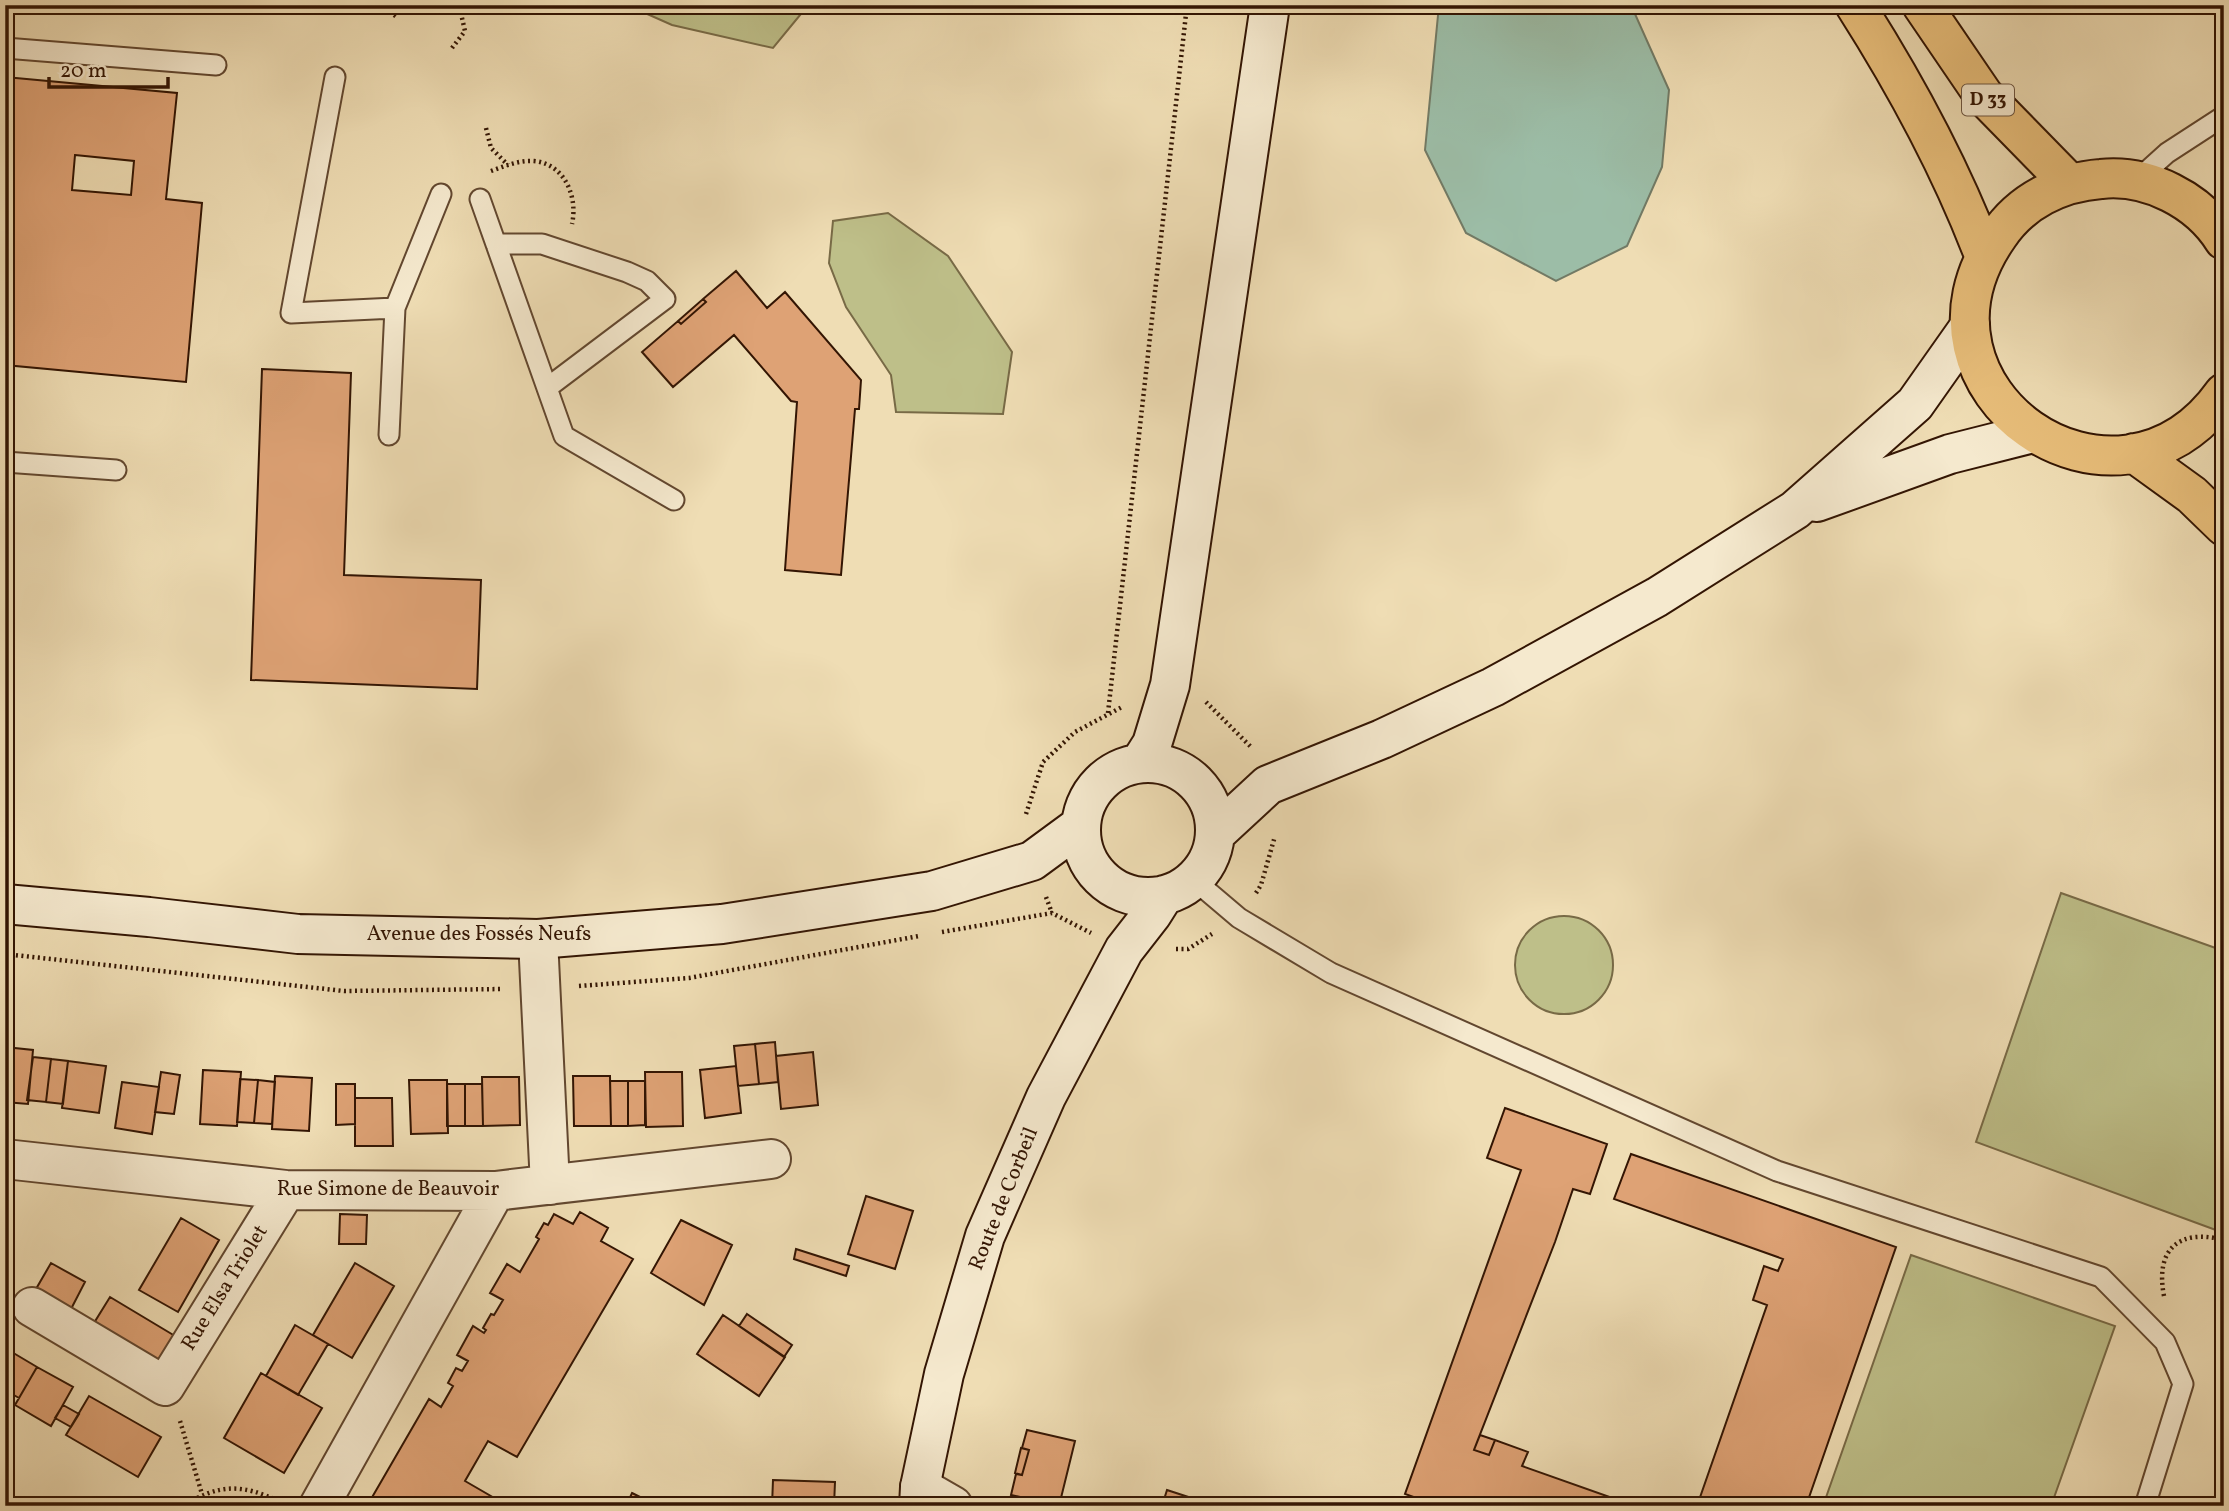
<svg xmlns="http://www.w3.org/2000/svg" width="2229" height="1511" font-family="Vollkorn,serif">
	<style>
		.green { fill: #bebf89; stroke: #786a46; stroke-width: 2 }
		.water { fill: #9cbda7; stroke: #727a65; stroke-width: 2 }
		.building { fill: #dea275; stroke: #331503; stroke-width: 2; fill-rule: evenodd }
		.lines { fill: none; stroke-linecap: round; stroke-linejoin: round }
		.lane-casing { stroke: #62472f; stroke-width: 23 }
		.street-casing { stroke: #62472f; stroke-width: 42 }
		.secondary-casing { stroke: #331503; stroke-width: 42 }
		.primary-casing { stroke: #331503; stroke-width: 42 }
		.path { stroke: #331503; stroke-width: 4.5; stroke-dasharray: 2 3.5; stroke-linecap: butt }
		.lane { stroke: #f5e9ce; stroke-width: 19 }
		.street { stroke: #f5e9ce; stroke-width: 38 }
		.secondary { stroke: #f5e9ce; stroke-width: 38 }
		.primary { stroke: #e8be7a; stroke-width: 38 }
		.labels { text-anchor: middle; dominant-baseline: central; stroke-width: 6; stroke-linejoin: round; paint-order: stroke }
		.shield { fill: #f5e9ce; stroke: #6d5540; stroke-width: 2 }
		.shield-label { font-size: 19px; font-weight: bold; fill: #331503 }
		.street-label { font-size: 21px; fill: #331503; stroke: #f5e9ce }
	</style>
	<rect width="100%" height="100%" fill="#efddb4"/>
	<filter id="stains"><feTurbulence type="fractalNoise" baseFrequency=".00286" numOctaves="4"/><feColorMatrix values="0 0 0 0 .2 0 0 0 0 .09 0 0 0 0 .02 0 0 0 .5 -.17"/></filter>
	<radialGradient id="worn" r=".72"><stop offset=".6" stop-color="#630" stop-opacity="0"/><stop offset="1" stop-color="#630" stop-opacity=".3"/></radialGradient>
	<!-- green -->
	<path class="green" d="M627 5H803L805 9 773 48 672 25Z
		M888 213 948 256 1012 352 1003 414 896 412 891 375 846 307 829 263 833 221Z
		M2061 893 2224 951V1233L1976 1142Z
		M1515 965a49 49 0 1 1 98 0a49 49 0 1 1-98 0Z
		M1911 1255 2115 1326 2051 1506H1823Z"/>
	<!-- water -->
	<path class="water" d="M1439 5H1631L1669 90 1662 167 1627 246 1556 281 1466 233 1425 150Z"/>
	<!-- building -->
	<path class="building" d="M5 77 177 93 166 199 202 203 186 382 5 365ZM75 155 134 161 131 195 72 190Z
		M736 271 767 308 785 292 861 380 859 409H855L841 575 785 570 797 402 791 401 734 335 673 387 642 352 678 321 681 324 706 302 703 299Z
		M703 299 706 302 681 324 678 321Z
		M262 369 351 373 344 575 481 580 477 689 251 680Z
		M775 1042 778 1082 759 1084 755 1044Z
		M755 1044 759 1084 738 1086 734 1046Z
		M5 1047 33 1050 28 1104 5 1102Z
		M813 1052 818 1105 781 1109 776 1056Z
		M33 1057 51 1059 46 1102 27 1100Z
		M51 1059 68 1061 63 1104 46 1102Z
		M68 1061 106 1066 99 1113 62 1108Z
		M736 1066 741 1113 705 1118 700 1070Z
		M203 1070 241 1072 237 1126 200 1124Z
		M161 1072 180 1075 174 1114 155 1112Z
		M645 1072H682L683 1126 646 1127Z
		M275 1076 312 1078 309 1131 272 1129Z
		M573 1076H610L611 1126H574Z
		M482 1077H519L520 1125 483 1126Z
		M240 1079 258 1080 254 1123 237 1122Z
		M258 1080 275 1082 272 1124 254 1123Z
		M409 1080H447L448 1133 411 1134Z
		M610 1081H628V1126H611Z
		M628 1081H645V1125L628 1126Z
		M122 1082 159 1087 152 1134 115 1128Z
		M336 1084H355V1124L336 1125Z
		M447 1084H465V1126H447Z
		M465 1084H482L483 1126H465Z
		M355 1098H392L393 1146H355Z
		M1505 1108 1607 1144 1590 1194 1573 1189 1555 1242 1474 1450 1489 1455 1495 1440 1528 1452 1522 1466 1635 1506H1439L1405 1494 1521 1170 1487 1158Z
		M1631 1154 1896 1247 1806 1506H1697L1767 1305 1753 1300 1764 1266 1778 1271 1783 1259 1614 1199Z
		M866 1196 913 1211 895 1269 848 1254Z
		M580 1212 608 1228 601 1241 633 1259 517 1457 488 1441 465 1481 508 1506H383L374 1501 372 1506H367L429 1399 441 1407 453 1386 448 1383 456 1368 462 1371 468 1361 457 1355 473 1326 484 1333 486 1330 483 1328 491 1314 494 1315 503 1300 490 1293 507 1264 520 1272 539 1239 536 1237 544 1223 548 1225 554 1214 573 1224Z
		M340 1214 367 1215 366 1244H339Z
		M181 1218 219 1240 178 1312 139 1290Z
		M681 1220 732 1245 704 1305 651 1273Z
		M796 1249 849 1266 846 1276 794 1259Z
		M51 1263 85 1282 71 1309 36 1289Z
		M355 1263 394 1286 352 1358 313 1335Z
		M110 1297 175 1336 160 1361 94 1323Z
		M747 1314 792 1345 784 1357 739 1326Z
		M723 1315 785 1357 759 1396 697 1354Z
		M295 1325 328 1344 298 1395 266 1376Z
		M5 1348 37 1367 19 1398 5 1390Z
		M37 1367 73 1387 51 1426 15 1405Z
		M261 1373 322 1408 284 1473 224 1438Z
		M89 1396 161 1437 138 1477 66 1435Z
		M63 1405 79 1414 71 1427 55 1418Z
		M1027 1430 1075 1441 1059 1506 1011 1495 1016 1474 1022 1475 1029 1450 1022 1448Z
		M1480 1435 1495 1440 1489 1455 1474 1450Z
		M1021 1448 1029 1450 1022 1475 1015 1473Z
		M773 1480 835 1482 834 1506H772Z
		M1167 1490 1216 1506H1162Z
		M632 1493 658 1506H626Z"/>
	<g class="lines">
		<!-- lane casing -->
		<g class="lane-casing">
			<path id="lane" d="M5 48 216 65
				M335 77 291 313 395 308
				M2136 181 2167 153 2224 116
				M480 199 564 436 674 500
				M496 244H542L627 272 647 281 665 299 547 388
				M389 435 395 308 441 194
				M5 462 116 470
				M1193 879 1239 918 1331 973 1777 1171 2101 1277 2165 1342 2183 1384 2145 1506"/>
		</g>
		<!-- street casing -->
		<g class="street-casing">
			<path id="street" d="M538 939 550 1185
				M5 1159 286 1190 495 1191 771 1159
				M32 1307 165 1386 286 1190
				M920 1487 953 1506
				M319 1506 495 1191"/>
		</g>
		<!-- secondary casing -->
		<g class="secondary-casing">
			<path id="secondary" d="M1817 502 1950 454 2033 433
				M1140 763 1152 744 1170 685 1270 5
				M1081 830a67 67 0 1 1 134 0a67 67 0 1 1-134 0Z
				M1215 834 1268 785 1382 739 1493 687 1657 597 1795 510 1915 404 1970 326
				M5 904 149 917 298 934 538 939 722 924 932 891 1032 861 1081 825
				M919 1506 920 1487 944 1374 985 1236 1046 1097 1124 950 1152 914 1164 895"/>
		</g>
		<!-- primary casing -->
		<g class="primary-casing">
			<path id="primary" d="M1855 5C1906 85 1950 166 1984 255
				M1922 5 1984 96 2070 184
				M2224 240C2199 200 2148 174 2101 179 2060 182 2021 201 1998 236 1891 389 2115 546 2224 393
				M2134 453 2192 495 2224 526"/>
		</g>
		<!-- path -->
		<path class="path" d="M381 5 398 18
			M452 48 465 31 459 5
			M486 128 491 148 508 165
			M491 171C505 166 519 160 534 161 565 164 578 197 572 224
			M1206 702 1252 748
			M1108 713 1187 5
			M1026 814 1043 762 1075 732 1122 707
			M1256 893 1261 885 1275 836
			M1046 897 1052 913
			M942 932 1052 913 1091 933
			M1176 949H1188L1212 934
			M5 954 344 991 503 989
			M579 986 689 978 919 936
			M2164 1296C2155 1250 2178 1228 2224 1240
			M180 1421 202 1494
			M183 1506C218 1484 242 1483 280 1502"/>
		<!-- lane -->
		<use href="#lane" class="lane"/>
		<!-- street -->
		<use href="#street" class="street"/>
		<!-- secondary -->
		<use href="#secondary" class="secondary"/>
		<!-- primary -->
		<use href="#primary" class="primary"/>
	</g>
	<g class="labels">
		<!-- shield labels -->
		<rect class="shield" x="1962" y="84.5" width="52" height="31" rx="5"/>
		<g class="shield-label">
			<text x="1988" y="100">D 33</text>
		</g>
		<!-- street labels -->
		<g class="street-label">
			<text x="479" y="934">Avenue des Fossés Neufs</text>
			<text x="388" y="1189">Rue Simone de Beauvoir</text>
			<text transform="translate(1004 1199) rotate(-68)">Route de Corbeil</text>
			<text transform="translate(225 1288) rotate(-58)">Rue Elsa Triolet</text>
		</g>
	</g>
	<!-- margin -->
	<rect width="2229" height="1511" fill="none" stroke="#efddb4" stroke-width="28"/>
	<rect x="7" y="7" width="2215" height="1497" fill="none" stroke="#331503" stroke-width="3.5"/>
	<rect x="14" y="14" width="2201" height="1483" fill="none" stroke="#331503" stroke-width="2"/>
	<!-- scale -->
	<path d="M49 77v10h119v-10" fill="none" stroke="#331503" stroke-width="3.5"/>
	<text x="60" y="77" font-size="21" fill="#331503" stroke="#f5e9ce" stroke-width="5" paint-order="stroke">20 m</text>
	<rect width="100%" height="100%" filter="url(#stains)"/>
	<rect width="100%" height="100%" fill="url(#worn)"/>
</svg>
